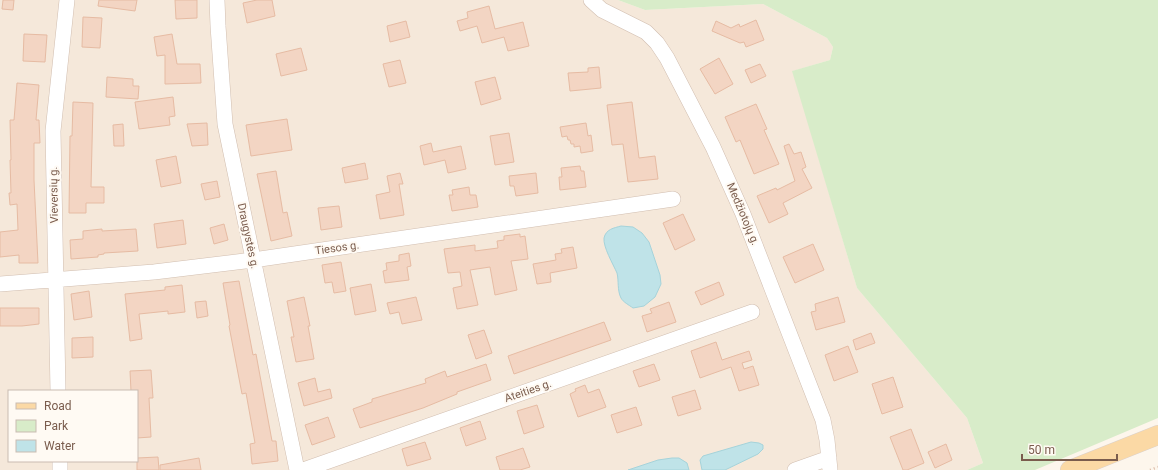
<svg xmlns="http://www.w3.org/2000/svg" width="1158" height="470" font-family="Roboto,sans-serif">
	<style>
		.residential { fill: #f5e8da; fill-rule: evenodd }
		.green { fill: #d8ecc9 }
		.water { fill: #bfe3e8; stroke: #a5d3da }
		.building { fill: #f3d5c3; stroke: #e6bba3 }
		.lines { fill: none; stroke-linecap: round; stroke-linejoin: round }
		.minor-casing { stroke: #d1beb0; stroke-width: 16 }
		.major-casing { stroke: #dad1cd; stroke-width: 20 }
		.path { stroke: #d9b8a5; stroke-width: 2.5; stroke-dasharray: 1 3; stroke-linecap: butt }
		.minor { stroke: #fff; stroke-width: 15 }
		.major { stroke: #fbd9a5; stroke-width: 19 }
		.labels { text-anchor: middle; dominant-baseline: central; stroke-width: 4; stroke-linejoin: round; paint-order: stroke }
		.street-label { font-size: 11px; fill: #7a5c4d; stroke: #fffaf3 }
	</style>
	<rect width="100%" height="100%" fill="#fdf6ec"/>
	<!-- residential -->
	<path class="residential" d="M0 0H618L645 10 763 4 827 38 833 47 830 60 793 71 857 288 967 418 983 463 967 470H0ZM9 391H137V461H9Z"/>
	<!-- green -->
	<path class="green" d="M618 0H1158V418L1035 470H967L983 463 967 418 857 288 792 71 830 60 833 47 827 38 763 4 645 10Z"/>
	<!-- water -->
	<path class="water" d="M621 226 633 227 642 233 649 242 660 275 661 284 655 297 644 306 633 308C629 305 623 302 621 298 617 290 619 281 617 273 613 264 603 247 604 238 606 229 614 228 621 226Z
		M751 442 759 443 763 445V449L758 454 725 470H702L700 460 703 456Z
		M672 458H679L687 463 689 470H628L658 460Z"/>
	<!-- building -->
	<path class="building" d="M3 0H14L13 10 2 9Z
		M99 0H137L135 11 98 6Z
		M175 0H197V18L176 19Z
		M257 0H272L275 16 247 23 243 3Z
		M489 6 495 29 523 22 529 46 508 51 504 37 482 43 477 26 460 31 457 21 468 18 467 12Z
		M83 17 102 18 100 48 82 47Z
		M756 20 764 40 746 47 744 42 740 43 712 31 716 21 731 28 739 24 740 27Z
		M406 21 410 37 390 42 387 26Z
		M24 34 47 35 45 62 23 61Z
		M172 34 177 64H200L201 83 165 84V55L157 56 154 37Z
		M301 48 307 70 281 76 276 54Z
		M719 58 733 84 715 94 700 69Z
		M400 60 406 83 389 87 383 64Z
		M760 64 766 76 751 83 745 70Z
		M599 67 601 88 570 91 568 73 588 72V68Z
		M107 77 133 79V86H139L138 99 106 97Z
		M495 77 501 99 481 105 475 82Z
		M17 83 39 85 36 120H39L40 143H34V180L38 263H19V255L0 257V232L18 230 17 204 10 205 9 193H11L10 160H11L10 120H14Z
		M173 97 175 116 169 117 170 125 139 129 135 102Z
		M73 102 93 103 91 187H104V203H86V213H69L70 136H72Z
		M632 102 639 158 655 156 658 179 628 182 623 144 612 145 607 105Z
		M756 104 767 129 764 130 779 164 754 174 740 140 736 142 725 117Z
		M287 119 292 150 251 156 246 125Z
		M207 123 208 145 192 146 187 124Z
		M586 123 588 136 591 135 593 151 581 153 580 146 574 147V144H571L570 140H568L567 136 562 137 560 127Z
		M123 124 124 146H114L113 125Z
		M509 133 514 162 495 165 490 136Z
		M431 143 433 152 461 146 466 169 448 173 445 160 424 165 420 146Z
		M789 144 794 154 801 152 806 167 802 169 812 188 783 203 788 214 769 223 757 196 776 188 777 190 795 181 784 146Z
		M176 156 181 183 161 187 156 160Z
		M365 163 368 179 345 183 342 168Z
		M580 166 581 171H584L586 187 560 190 559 177H562L561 168Z
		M276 171 283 213 287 212 292 236 271 241 257 174Z
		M400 173 403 184H399L404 215 380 219 376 195 390 192 387 176Z
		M536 173 538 193 516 196 514 186H510L509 176Z
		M217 181 220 197 205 200 201 184Z
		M469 187 470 195H476L478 207 452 211 449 195H453L452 190Z
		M339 206 342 227 321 230 318 208Z
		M683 214 695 240 675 250 663 223Z
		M183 220 186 244 157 248 154 224Z
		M224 224 228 240 214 244 210 228Z
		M102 229V231L136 229 138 251 104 253V254L98 255V257L71 259 70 240 83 239V231Z
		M520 234V237L525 236 528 259 511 261 517 290 495 295 490 267 470 270 478 305 457 309 453 288 462 286 460 272 448 273 444 249 475 245V251L498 248 497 241 504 240V236Z
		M813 244 824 270 795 283 783 257Z
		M573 247 577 268 550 273 551 282 537 284 533 264 556 260 555 254 562 253 561 249Z
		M409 253 411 266 407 267 409 280 385 283 383 271 387 270 386 263 399 261V255Z
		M341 262 346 291 334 293 332 282 325 283 322 265Z
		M239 281 253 355 256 354 272 441H276L278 461 252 464 250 444 255 443 246 393 242 394 229 326 230 325 223 283Z
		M719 282 724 295 701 305 695 292Z
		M371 284 376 311 355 315 350 288Z
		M182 285 185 312 168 314V311L139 314 142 339 130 341 125 294 165 290V287Z
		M89 291 92 317 74 320 71 294Z
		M304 297 310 326H308L314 359 296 362 291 337H294L287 301Z
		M416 297 422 320 402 324 399 312 390 314 387 303Z
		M838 297 845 322 816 330 811 312 816 311 815 304Z
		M206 301 208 316 197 318 195 302Z
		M669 302 676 322 647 332 642 316 652 313 650 309Z
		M0 308H39V324L22 326H0Z
		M604 322 611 340 514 374 508 356Z
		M484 330 492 353 476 359 468 335Z
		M871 333 875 343 856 350 853 340Z
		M93 337V357L72 358V338Z
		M716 342 722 360 749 351 752 360 742 363 744 369 753 366 759 385 739 391 731 367 700 378 691 351Z
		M848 346 858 372 834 381 825 355Z
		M486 364 491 380 457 392V394L423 408 360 428 353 409 372 402V399L426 383 425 379 445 371 447 377Z
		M654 364 660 380 639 387 633 371Z
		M151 370 153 398H149L151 437 137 438V391H131L130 371Z
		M893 377 903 407 882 414 872 384Z
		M315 378 318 392 330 389 332 398 304 406 298 383Z
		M585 385 588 393 599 389 606 407 578 417 570 394 576 391 575 389Z
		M695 390 701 409 678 416 672 397Z
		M537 405 544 427 524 434 517 411Z
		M636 407 642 425 617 433 611 415Z
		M328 417 335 437 312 445 305 425Z
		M480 421 486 439 466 446 460 428Z
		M911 429 924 463 907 470H903L890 437Z
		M425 442 431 459 407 466 402 449Z
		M946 444 952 460 935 468 928 452Z
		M523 448 530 467 520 470H500L496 457Z
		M158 457 159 470H137V458Z
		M199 458 201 470H160V465Z"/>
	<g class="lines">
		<!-- minor casing -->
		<g class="minor-casing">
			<path id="minor" d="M217 0 218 26 225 124 297 470
				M591 0 602 10 646 32 657 43 667 58 713 147 743 214 823 420 827 440 830 470
				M0 284 154 272 253 260 673 199
				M58 391 53 131 67 0
				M60 470V461
				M303 470 752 312
				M795 470 829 458"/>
		</g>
		<!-- major casing -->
		<g class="major-casing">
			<path id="major" d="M1070 470 1158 435"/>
		</g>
		<!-- path -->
		<path class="path" d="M1150 470 1158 467"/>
		<!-- minor -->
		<use href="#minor" class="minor"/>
		<!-- major -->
		<use href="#major" class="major"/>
	</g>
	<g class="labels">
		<!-- street labels -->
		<g class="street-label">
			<text transform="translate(54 195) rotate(-91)">Vieversių g.</text>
			<text transform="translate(743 214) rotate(67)">Medžiotojų g.</text>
			<text transform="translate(248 236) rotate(78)">Draugystės g.</text>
			<text transform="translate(337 248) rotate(-8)">Tiesos g.</text>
			<text transform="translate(528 391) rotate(-19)">Ateities g.</text>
		</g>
	</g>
	<!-- legend -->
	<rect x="8" y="390" width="130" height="72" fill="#fffaf3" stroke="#cabbb1"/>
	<rect x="16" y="403" width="20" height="6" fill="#fbd9a5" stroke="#cabbb1"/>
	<text x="44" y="410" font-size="12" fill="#7a5c4d">Road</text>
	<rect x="16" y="420" width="20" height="12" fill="#d8ecc9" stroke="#cabbb1"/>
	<text x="44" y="430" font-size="12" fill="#7a5c4d">Park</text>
	<rect x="16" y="440" width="20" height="12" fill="#bfe3e8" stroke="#cabbb1"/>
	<text x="44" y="450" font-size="12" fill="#7a5c4d">Water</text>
	<!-- scale -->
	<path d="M1022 454v6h95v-6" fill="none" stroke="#7a5c4d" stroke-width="2"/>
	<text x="1028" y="454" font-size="12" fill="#7a5c4d" stroke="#fffaf3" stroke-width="3" paint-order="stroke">50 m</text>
</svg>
